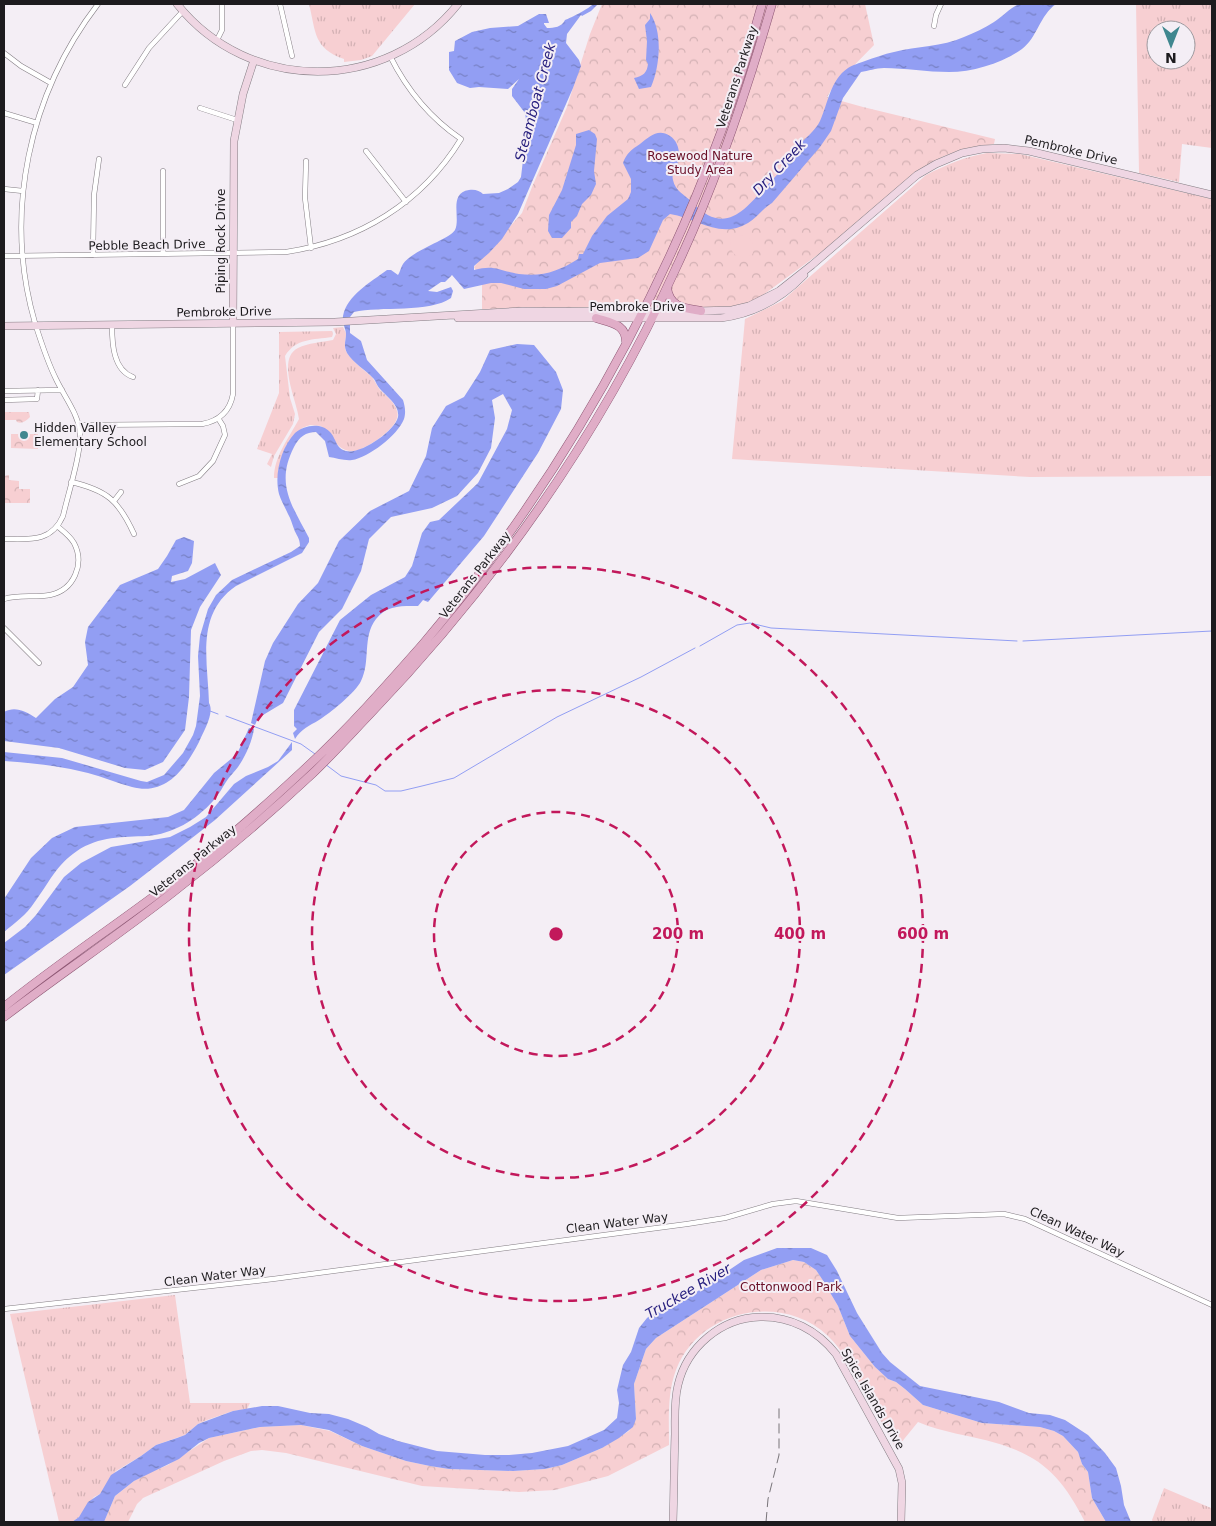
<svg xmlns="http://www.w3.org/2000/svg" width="1216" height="1526" font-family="'DejaVu Sans',sans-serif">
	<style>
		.grass { fill: url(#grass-tufts); fill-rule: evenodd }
		.park { fill: url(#park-crowns) }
		.garden { fill: #f7cfd2 }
		.water { fill: url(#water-ripples) }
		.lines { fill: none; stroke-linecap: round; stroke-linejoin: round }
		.stream { stroke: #929ef3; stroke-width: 1 }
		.street-casing { stroke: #837d83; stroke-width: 5.5 }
		.secondary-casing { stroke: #837d83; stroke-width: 8 }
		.primary-casing { stroke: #8e5774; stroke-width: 9 }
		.street { stroke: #fff; stroke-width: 4.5 }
		.secondary { stroke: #efd6e3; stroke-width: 7 }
		.primary { stroke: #e0adc7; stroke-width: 8 }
		.rail { stroke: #787479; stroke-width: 1; stroke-dasharray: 10 5; stroke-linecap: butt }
		.ring { fill: none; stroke: #c2185b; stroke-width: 2.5; stroke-dasharray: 9 6 }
		.poi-dot { fill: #40878f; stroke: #f4eef5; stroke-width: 2 }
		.labels { text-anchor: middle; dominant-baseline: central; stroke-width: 4; stroke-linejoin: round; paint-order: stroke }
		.street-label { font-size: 12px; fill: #1d1b1e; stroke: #f4eef5 }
		.park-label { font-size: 12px; fill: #6a0f27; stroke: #f4eef5 }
		.poi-label { font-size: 12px; fill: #1d1b1e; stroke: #f4eef5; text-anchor: start }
		.water-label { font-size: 14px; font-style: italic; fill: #251d7d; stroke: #f4eef5 }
		.centre { fill: #c2185b; stroke: #f4eef5; stroke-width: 2.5 }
		.ring-label { font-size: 15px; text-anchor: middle; font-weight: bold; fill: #c2185b; stroke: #f4eef5; stroke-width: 4; stroke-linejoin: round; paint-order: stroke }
	</style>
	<defs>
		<pattern id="grass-tufts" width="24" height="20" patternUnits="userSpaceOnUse" patternTransform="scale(1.25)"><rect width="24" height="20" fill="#f7cfd2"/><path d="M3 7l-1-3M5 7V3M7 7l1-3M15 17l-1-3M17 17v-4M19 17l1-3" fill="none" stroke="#d3b1b4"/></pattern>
		<pattern id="park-crowns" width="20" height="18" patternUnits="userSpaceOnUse" patternTransform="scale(1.25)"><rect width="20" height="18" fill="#f7cfd2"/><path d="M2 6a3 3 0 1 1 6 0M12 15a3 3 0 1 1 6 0" fill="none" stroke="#d3b1b4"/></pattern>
		<pattern id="water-ripples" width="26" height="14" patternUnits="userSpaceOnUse" patternTransform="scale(1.25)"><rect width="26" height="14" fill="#929ef3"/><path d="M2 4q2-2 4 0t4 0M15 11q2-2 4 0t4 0" fill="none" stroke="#7780c4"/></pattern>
	</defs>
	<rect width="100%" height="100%" fill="#f4eef5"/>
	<!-- grass -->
	<path class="grass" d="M309 4H415L372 56 361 60 344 62V59C313 48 316 32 309 4Z
		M1136 4H1212V148L1182 144 1179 182 1139 173ZM1156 30H1186V60H1156Z
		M987 153 1020 154 1212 199V476L1030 477 732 459 745 319 782 301 926 175C946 165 964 157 987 153Z
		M343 327C344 330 346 332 346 334 346 341 343 346 347 353 353 362 364 370 372 377 375 381 377 386 380 390 387 397 394 401 397 411 402 425 374 443 363 448 343 459 333 439 321 426L310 425 302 428 283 453 278 470V478H274C274 456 289 438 299 419 297 401 276 359 298 348 308 343 322 342 333 340L336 334 333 328Z
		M332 331 333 334 332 337C313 340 296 338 285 356L290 398 295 414 293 424 274 456 271 467 267 464 272 454 257 449 279 393V332Z
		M175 1295 190 1403H250L247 1409 233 1411 207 1420 198 1424 185 1435 156 1445 141 1456 116 1471 100 1494 94 1497 79 1517 72 1522H59L10 1314Z
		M1164 1488 1211 1508 1212 1505V1522H1153L1152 1520Z"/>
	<!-- park -->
	<path class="park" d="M602 4H865L874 45 833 87 827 97 863 107 995 139 994 144 960 150 942 157 915 173 827 248 755 301 723 309 620 307 482 309V281L474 267 522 213 532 187 567 107 590 34Z
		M4 412H29L30 417C26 421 22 424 17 422L16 420H4Z
		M11 434H38V449L11 448Z
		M9 475V480L19 481V489H30V503H4V476Z
		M793 1260 804 1262 816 1270 822 1279 838 1306 850 1336 875 1367 888 1379 896 1382 905 1389 923 1405 982 1423 1040 1427 1054 1431 1063 1436 1078 1452 1082 1464 1088 1472 1092 1498 1106 1522H1085C1063 1479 1044 1457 996 1443 970 1435 943 1433 918 1422L896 1449C885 1428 873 1407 861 1386 851 1368 843 1350 828 1336 781 1292 699 1310 676 1370 667 1394 669 1420 669 1445L608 1476 555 1490 519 1492 422 1486 286 1453 262 1450 251 1451 224 1461 143 1498 137 1504 128 1522H104L115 1496 134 1481 146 1474 168 1465 209 1438 260 1427 301 1425 330 1431 362 1446 406 1461 430 1466 449 1469 513 1471 545 1469 562 1465 602 1448 629 1431 636 1419 634 1384 646 1349 656 1338 761 1270Z"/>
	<!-- garden -->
	<path class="garden" d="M739 235C750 235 757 245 752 255 739 261 728 254 731 239Z"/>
	<!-- water -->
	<path class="water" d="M593 4H598L591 11 582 16 581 15 567 34 566 43 579 60 581 66 573 88 518 214 502 239 489 253 474 266V270C495 264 500 271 519 274 543 277 559 271 578 259L579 254H583L592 236 607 216 628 199 631 192V179L623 163C626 154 632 149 640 144 649 137 658 128 670 136 678 141 681 153 678 162 676 169 671 172 673 180 675 191 685 195 692 202 729 242 750 201 775 177 786 166 793 152 803 141 809 135 816 129 820 121 828 104 830 80 848 68 852 65 860 63 865 61 874 58 884 54 894 52 917 46 942 47 964 37 974 33 985 28 994 22 1002 17 1010 8 1019 4 1026 1 1047 4 1056 4 1040 15 1037 38 1022 49 1002 63 973 72 949 72 927 72 905 68 884 68 876 68 868 71 861 72L843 98 831 131 820 147 772 203C763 208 757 218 748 223 719 240 698 218 670 214L663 220 649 251 638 258 600 263 557 286 546 289H524L501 283H491L464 289 452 275 445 282H441L428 291 437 292 451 287 453 291 451 298C430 313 380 306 354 312L350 317V333L361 341 367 360 403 400C405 407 406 412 404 419 398 435 368 458 352 460 345 461 336 458 329 457L325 441 316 432C306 432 299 437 294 447 275 484 292 505 309 538V542L302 553 236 586C195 614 208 662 209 703 215 713 203 732 199 742 185 769 166 796 132 787 117 783 103 777 88 773 61 766 32 763 4 761V752L62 758 141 781 147 782 164 775 183 753 193 735 196 726 200 696 198 656 200 636 208 609 216 595 232 580 291 552 300 546C300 538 296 535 294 529 292 524 291 519 288 514 285 507 281 501 279 494 274 474 281 448 295 433 304 425 321 422 330 432 336 438 336 449 346 451 360 455 395 431 398 417 400 405 386 396 380 389 377 386 376 382 374 379 366 370 353 363 347 353 343 345 346 341 346 334 346 329 342 324 343 316 347 295 371 282 387 270H391L398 275C400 272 401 267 403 264 411 251 450 239 455 230 461 218 448 193 469 190 475 189 480 191 483 194L499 193 508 189 518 182 521 177 527 126 525 113 512 96V89L519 79 508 89 479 87 470 88 457 83 449 70V52L454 51 455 41 472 32 490 28 518 26 539 14H546L549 23H544V24L547 28C554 28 562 27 565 20 571 18 590 8 593 4Z
		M650 13C663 32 660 66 651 87L639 89 634 78C643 76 647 73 648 64L646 60 647 41 645 25 650 19Z
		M589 130 595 134 597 139 594 171 596 184 591 195 582 204 577 216 571 222V228L562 238H552L548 231 549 215 562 190 576 145V134Z
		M517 344 534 345 556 372 563 390 561 409 538 453 484 536 428 602 423 600 418 606C401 606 387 605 376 619 362 637 371 661 361 681 356 692 329 714 319 720 309 726 301 729 295 739L293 733 297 729 294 726V710L340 620 371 595 405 577 412 566 422 533 430 522 439 520 478 483 507 429 512 410 503 394 492 400 495 418 491 448 478 473 457 496 432 508 391 517 369 539 361 571 342 609 319 632 283 703 258 718 255 725 251 723 265 661 273 643 298 604 318 583 339 541 370 511 409 491 426 456 432 428 446 406 464 397 480 372 490 350Z
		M184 537 194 541 192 563 188 571 172 576 171 582 185 579 215 563 221 575 200 607 191 630 189 697 185 730 163 762 145 770 125 768 59 748 4 741V712C15 706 25 711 36 718L55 699 73 687 88 665 85 642 88 627 120 585 158 569 167 556 176 540Z
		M249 728 254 729C252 742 245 757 238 767 235 771 231 775 228 779 223 786 219 795 213 801 196 820 173 834 147 836 123 837 99 836 77 851 56 865 49 883 34 903 27 914 15 923 4 932V899L31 858 52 838 75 827 168 817 184 810 214 773 237 754Z
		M292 742V750L215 820 183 845 130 886 4 975V943L25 927 36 915 64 877 81 863 111 847 170 837 190 827 206 817 234 784 246 776 268 767 278 761Z
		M777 1248H811L827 1255 837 1271 857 1313 882 1353 890 1362 920 1386 999 1402 1029 1413 1050 1415 1065 1420 1088 1435 1105 1453 1116 1468 1121 1486 1124 1505 1131 1522H1106L1092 1498 1088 1472 1082 1464 1078 1452 1063 1436 1054 1431 1040 1427 982 1423 923 1405 905 1389 896 1382 888 1379 875 1367 850 1336 838 1306 822 1279 816 1270 804 1262 793 1260 761 1270 656 1338 646 1349 634 1384 636 1419 633 1427 619 1438 602 1448 562 1465 545 1469 513 1471 449 1469 430 1466 406 1461 362 1446 329 1430 301 1425 260 1427 209 1438 199 1443 179 1459 134 1481 115 1496 104 1522H72L79 1517 88 1502 100 1494 111 1475 141 1456 156 1445 177 1438 185 1435 198 1424 233 1411 262 1406H278L310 1413 329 1414 348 1419 367 1427 379 1434 398 1441 437 1451 485 1455H509L532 1453 568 1446 604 1430 617 1418 619 1403 617 1390 623 1365 631 1352 639 1328 647 1318 652 1314 667 1310 692 1295 744 1260Z"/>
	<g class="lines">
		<!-- stream -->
		<path class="stream" d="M1023 641 1212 631
			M700 646 737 625 750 623 771 628 1017 641
			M210 711 218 714
			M226 716 301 744 315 754
			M325 764 341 776 376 785 385 791H401L422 786 454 778 557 717 641 677 695 648"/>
		<!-- street casing -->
		<g class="street-casing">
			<path id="street" d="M280 4 292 56
				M934 26 936 15 941 4
				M217 40 222 30V4
				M4 53 21 66 51 83
				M125 85 149 48 183 11
				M200 108 237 120
				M4 113 37 123
				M366 151 406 202
				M306 161 305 198 311 248
				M163 171V254
				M4 189 23 191
				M93 255 94 195 99 159
				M4 256 286 252C359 241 422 203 461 139 430 118 407 90 390 56
				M112 325C112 343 113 370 133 377
				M4 391 62 390
				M4 400 37 399 38 390
				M79 425 202 424C219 421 230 411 233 394V323
				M71 482C107 490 119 501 134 534
				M179 484 199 476 213 461 225 435 223 426 218 418
				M114 501 121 492
				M4 539C29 539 51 543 63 516 68 494 82 451 80 431 77 412 64 396 56 379 47 361 41 342 35 323 3 213 29 94 98 4
				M4 599C19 594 35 598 50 595 74 590 85 564 74 543 70 536 63 531 57 526
				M4 628 39 663
				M4 1309 273 1279 687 1224 725 1218 773 1204 796 1201 898 1218 1004 1214 1025 1219 1212 1305"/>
		</g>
		<!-- secondary casing -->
		<g class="secondary-casing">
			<path id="secondary" d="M177 4C249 94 386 94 458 4
				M458 318H721C754 314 781 299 804 275
				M233 323 234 141 243 94 254 60
				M4 326 335 322 522 311 663 312 732 310 749 306 779 291 812 265 917 175 936 164 962 153 982 149 1004 148 1029 151 1212 195
				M673 1522C674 1493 674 1464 675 1434 675 1418 674 1401 678 1385 687 1347 721 1318 760 1317 790 1316 817 1330 836 1354L899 1469 902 1483 901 1522"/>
		</g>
		<!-- primary casing -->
		<g class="primary-casing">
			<path id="primary" d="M667 288C670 308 685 308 701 311
				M596 318C611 323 626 324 626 342
				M4 1007C56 965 112 928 165 888 215 851 262 809 308 766 349 728 386 686 423 644 579 460 698 237 762 4
				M4 1017C59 975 117 936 172 893 220 856 267 816 312 774 332 755 351 734 371 713 496 582 601 433 676 268 716 183 746 94 772 4"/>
		</g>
		<!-- street -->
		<use href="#street" class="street"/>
		<!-- secondary -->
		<use href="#secondary" class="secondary"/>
		<!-- primary -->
		<use href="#primary" class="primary"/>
		<!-- rail -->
		<path class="rail" d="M766 1522 768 1499 779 1455V1408"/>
	</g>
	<!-- distance rings -->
	<g class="ring">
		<circle cx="556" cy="934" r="122"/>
		<circle cx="556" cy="934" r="244"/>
		<circle cx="556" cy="934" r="367"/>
	</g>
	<!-- markers -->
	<circle class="poi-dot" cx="24" cy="435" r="5"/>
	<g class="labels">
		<!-- street labels -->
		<g class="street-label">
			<text transform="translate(737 77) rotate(-72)">Veterans Parkway</text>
			<text transform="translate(1071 150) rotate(13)">Pembroke Drive</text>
			<text transform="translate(221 241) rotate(-90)">Piping Rock Drive</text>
			<text transform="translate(147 245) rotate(-1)">Pebble Beach Drive</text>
			<text x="637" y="307">Pembroke Drive</text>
			<text transform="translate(224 312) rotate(-1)">Pembroke Drive</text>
			<text transform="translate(475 575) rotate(-52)">Veterans Parkway</text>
			<text transform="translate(193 861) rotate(-39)">Veterans Parkway</text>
			<text transform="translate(617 1223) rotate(-7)">Clean Water Way</text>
			<text transform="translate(1077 1232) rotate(25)">Clean Water Way</text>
			<text transform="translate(215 1276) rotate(-7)">Clean Water Way</text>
			<text transform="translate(873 1399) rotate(60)">Spice Islands Drive</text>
		</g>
		<!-- park labels -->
		<g class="park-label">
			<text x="700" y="156">Rosewood Nature<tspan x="700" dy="14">Study Area</tspan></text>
			<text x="791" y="1287">Cottonwood Park</text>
		</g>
		<!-- poi labels -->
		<g class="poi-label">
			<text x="34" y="428">Hidden Valley<tspan x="34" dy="14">Elementary School</tspan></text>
		</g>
		<!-- water labels -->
		<g class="water-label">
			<text transform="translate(535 102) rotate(-75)">Steamboat Creek</text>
			<text transform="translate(779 167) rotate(-47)">Dry Creek</text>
			<text transform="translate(688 1291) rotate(-30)">Truckee River</text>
		</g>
	</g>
	<circle cx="556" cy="934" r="8" class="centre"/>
	<g class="ring-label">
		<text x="678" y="939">200 m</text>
		<text x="800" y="939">400 m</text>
		<text x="923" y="939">600 m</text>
	</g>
	<!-- border -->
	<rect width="1216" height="1526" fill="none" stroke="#1d1b1e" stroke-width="10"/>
	<!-- north arrow -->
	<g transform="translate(1171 45) rotate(180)"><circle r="24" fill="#f4eef5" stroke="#9e9a9f"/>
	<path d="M0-4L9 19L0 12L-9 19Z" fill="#40878f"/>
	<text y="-8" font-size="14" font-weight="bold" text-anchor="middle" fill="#1d1b1e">N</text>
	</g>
</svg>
